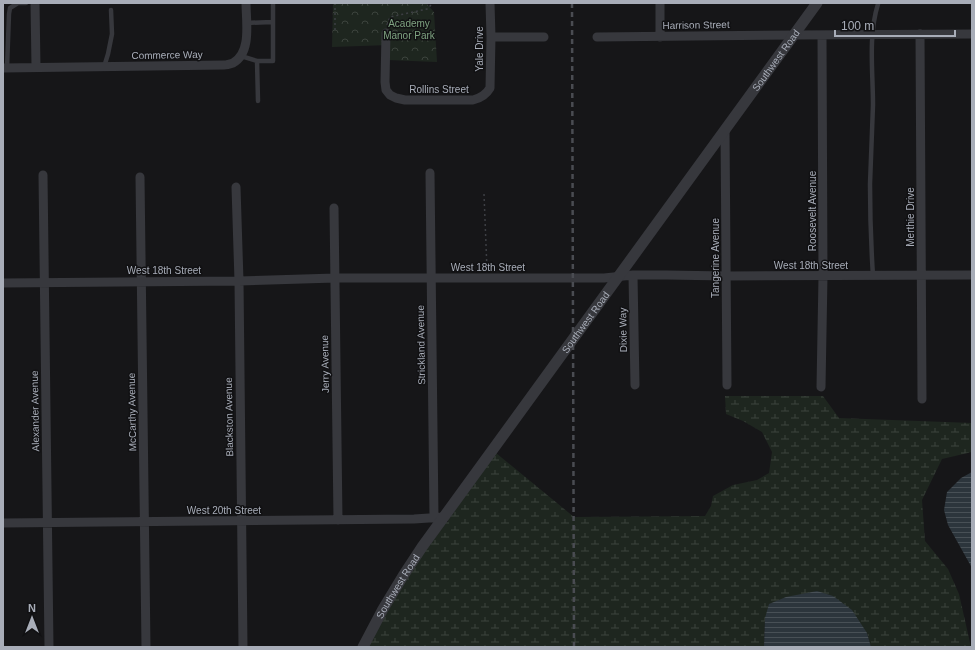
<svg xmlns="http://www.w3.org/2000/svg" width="975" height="650" font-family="Helvetica,sans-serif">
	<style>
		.wetland { fill: url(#wetland-marsh) }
		.park { fill: url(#park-crowns) }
		.water { fill: url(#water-rules) }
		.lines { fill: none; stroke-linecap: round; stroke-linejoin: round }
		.path { stroke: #3d3f44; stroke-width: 1.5; stroke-dasharray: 2 3; stroke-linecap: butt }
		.service { stroke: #37383d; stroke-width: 4.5 }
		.minor { stroke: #37383d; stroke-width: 9 }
		.tertiary { stroke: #37383d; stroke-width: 11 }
		.rail { stroke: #4a4c52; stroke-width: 2.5; stroke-dasharray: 5 4; stroke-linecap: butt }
		.labels { text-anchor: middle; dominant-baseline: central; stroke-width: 3; stroke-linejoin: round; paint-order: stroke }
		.park-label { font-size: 10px; fill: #7fa381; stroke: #111113 }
		.street-label { font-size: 10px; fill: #a8adb8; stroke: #111113 }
	</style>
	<defs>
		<pattern id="wetland-marsh" width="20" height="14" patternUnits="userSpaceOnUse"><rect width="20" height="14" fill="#1e261f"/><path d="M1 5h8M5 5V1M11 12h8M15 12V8" fill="none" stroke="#3c433d"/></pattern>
		<pattern id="park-crowns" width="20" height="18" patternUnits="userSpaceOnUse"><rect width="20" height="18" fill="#1e261f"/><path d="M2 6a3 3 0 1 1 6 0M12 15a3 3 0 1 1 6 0" fill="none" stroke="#3c433d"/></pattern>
		<pattern id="water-rules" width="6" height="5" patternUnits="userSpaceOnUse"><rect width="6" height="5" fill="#2c353c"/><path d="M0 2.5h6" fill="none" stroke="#485056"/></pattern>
	</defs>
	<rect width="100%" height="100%" fill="#161618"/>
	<!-- wetland -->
	<path class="wetland" d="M725 396H823L839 418 972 423V452L942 459 922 500 925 541 948 569 959 594 971 647H871L867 633 765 618 764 647H368L406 578 446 522H448V519L496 453 574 517 705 516 711 506 713 496 733 485 757 480 769 473 772 452 762 432 743 421 726 414Z"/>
	<!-- park -->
	<path class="park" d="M333 3H426L434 12 437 62 388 60 389 45 332 47Z"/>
	<!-- water -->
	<path class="water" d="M972 472V568L948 525 944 510 947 492 961 478Z
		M817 591 833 596 852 610 867 633 871 647H764L765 618 769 604 786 597Z"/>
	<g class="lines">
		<!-- path -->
		<path class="path" d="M335 3V33
			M387 25 390 17 427 9 431 5V3
			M484 194 487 270"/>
		<!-- service -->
		<path class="service" d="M246 23 272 22
			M241 56 257 61H273V3
			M257 61 258 101
			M104 67 108 54 112 34 111 10
			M7 68 9 14 10 8 18 3H26
			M873 276C871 245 870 215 870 184 871 158 872 131 873 105 873 72 868 36 878 4"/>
		<!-- minor -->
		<path class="minor" d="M35 3 36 67
			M660 3V37
			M386 33 385 82 386 90 390 95 396 98 405 100H473C481 98 486 95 490 88L491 37 490 3
			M920 34 922 399
			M491 37H544
			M597 37 795 35 972 34
			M3 68 224 65C226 65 230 64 233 63 252 53 246 21 246 3
			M725 131 727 385
			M430 173 434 518
			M43 175 49 647
			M140 177 146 647
			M236 187 239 281 243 647
			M334 208 338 520
			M633 275 635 385
			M3 283 239 281 335 278H604L633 275H667L726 276 972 275
			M821 387 823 276 822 35
			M3 523 414 519 444 517"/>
		<!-- tertiary -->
		<path class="tertiary" id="s1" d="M363 647 383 609 403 576 422 547 817 3"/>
		<!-- rail -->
		<path class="rail" d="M572 3 574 647"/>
	</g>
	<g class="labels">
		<!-- park labels -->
		<g class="park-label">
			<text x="409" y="23">Academy<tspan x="409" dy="12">Manor Park</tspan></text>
		</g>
		<!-- street labels -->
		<g class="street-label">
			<text transform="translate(696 25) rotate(-1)">Harrison Street</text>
			<text transform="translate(479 49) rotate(-90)">Yale Drive</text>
			<text transform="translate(167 55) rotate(-1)">Commerce Way</text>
			<text stroke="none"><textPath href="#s1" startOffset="718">Southwest Road</textPath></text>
			<text x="439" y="89">Rollins Street</text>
			<text transform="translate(812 211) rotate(-90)">Roosevelt Avenue</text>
			<text transform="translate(910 217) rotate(-90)">Merthie Drive</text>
			<text transform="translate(715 258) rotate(-90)">Tangerine Avenue</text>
			<text x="811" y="265">West 18th Street</text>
			<text x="488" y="267">West 18th Street</text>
			<text x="164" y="270">West 18th Street</text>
			<text stroke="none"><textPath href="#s1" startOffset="394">Southwest Road</textPath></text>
			<text transform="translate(623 330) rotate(-91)">Dixie Way</text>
			<text transform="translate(421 345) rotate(-91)">Strickland Avenue</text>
			<text transform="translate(325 364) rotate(-91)">Jerry Avenue</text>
			<text transform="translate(35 411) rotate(-91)">Alexander Avenue</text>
			<text transform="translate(132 412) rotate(-91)">McCarthy Avenue</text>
			<text transform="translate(229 417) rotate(-91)">Blackston Avenue</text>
			<text x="224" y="510">West 20th Street</text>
			<text stroke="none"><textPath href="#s1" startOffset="70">Southwest Road</textPath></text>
		</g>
	</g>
	<!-- border -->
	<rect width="975" height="650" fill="none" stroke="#a8adb8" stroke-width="8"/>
	<!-- north arrow -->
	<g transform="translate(32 618)" stroke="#111113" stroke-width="3" paint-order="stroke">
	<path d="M0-3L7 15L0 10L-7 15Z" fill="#a8adb8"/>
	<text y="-6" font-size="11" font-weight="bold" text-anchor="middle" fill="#a8adb8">N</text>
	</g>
	<!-- scale -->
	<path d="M835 30v6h120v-6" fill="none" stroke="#a8adb8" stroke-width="2"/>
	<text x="841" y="30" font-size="12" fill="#a8adb8" stroke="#111113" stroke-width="3" paint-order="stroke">100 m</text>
</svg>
